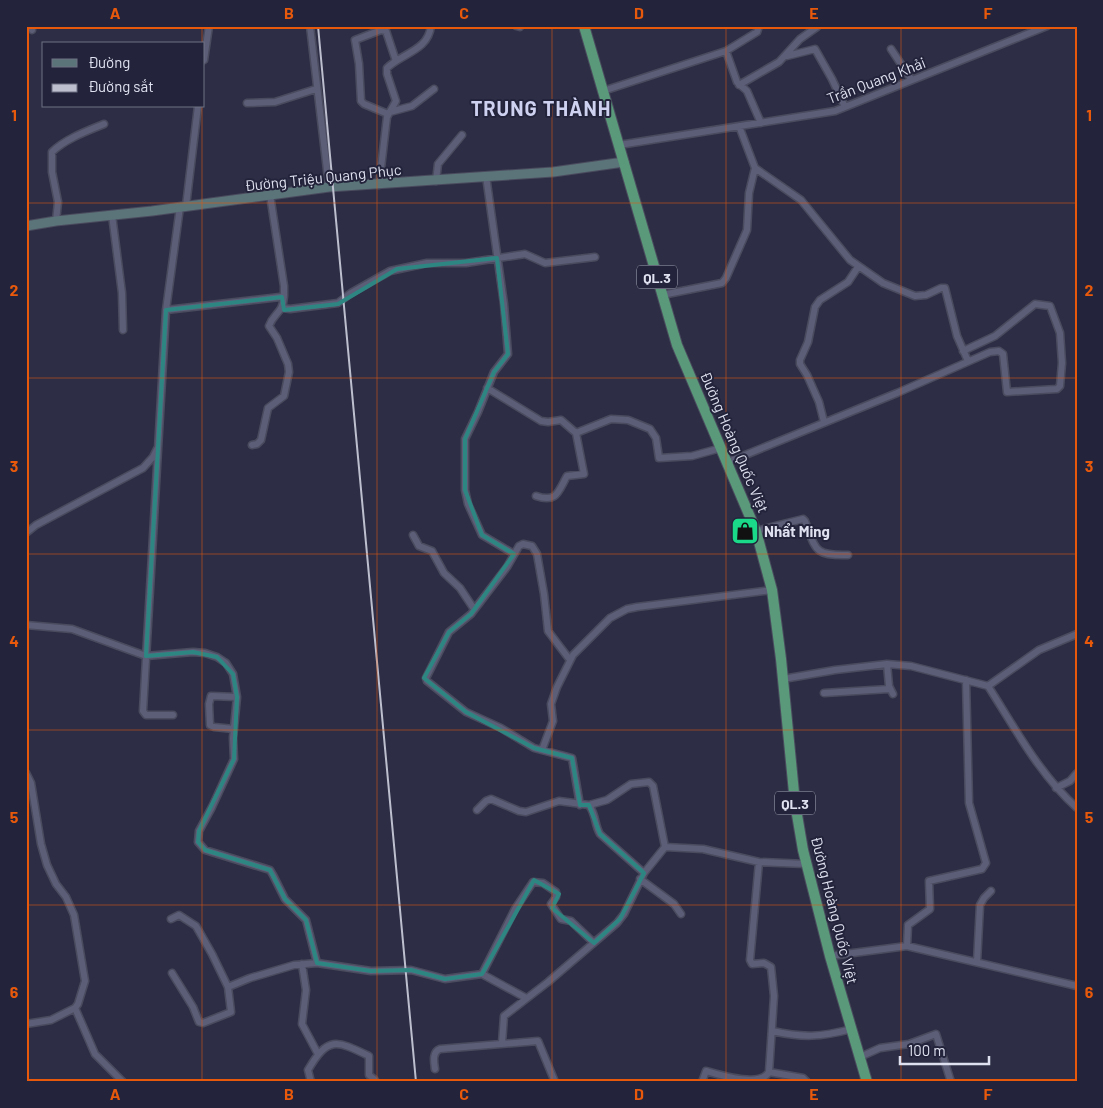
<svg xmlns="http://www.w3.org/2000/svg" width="1103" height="1108" font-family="Barlow,sans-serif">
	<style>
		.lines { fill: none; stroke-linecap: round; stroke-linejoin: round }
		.minor-casing { stroke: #4a4b5e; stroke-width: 9 }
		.secondary-casing { stroke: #4a4b5e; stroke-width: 11 }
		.trunk-casing { stroke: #4a4b5e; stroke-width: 12 }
		.minor { stroke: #5c5e78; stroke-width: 6 }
		.secondary { stroke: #5b7479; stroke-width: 9 }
		.trunk { stroke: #5a997a; stroke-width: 10 }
		.rail { stroke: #bdbfcf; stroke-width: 2 }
		.marked { fill: none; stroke: #2e8682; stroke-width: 4; stroke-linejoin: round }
		.grid { fill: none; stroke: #e8590c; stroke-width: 1; stroke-opacity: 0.55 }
		.labels { text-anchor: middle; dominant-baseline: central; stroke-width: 4; stroke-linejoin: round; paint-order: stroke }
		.shield { fill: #23243b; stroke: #a7a8ba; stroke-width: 1 }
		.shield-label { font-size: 14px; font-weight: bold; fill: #dfe1f0 }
		.street-label { font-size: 15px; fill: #dfe1f0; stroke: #23243b }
		.poi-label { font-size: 15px; font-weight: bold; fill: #dfe1f0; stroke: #23243b; text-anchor: start }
		.district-label { font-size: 20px; font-weight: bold; letter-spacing: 1px; fill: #ced1ef; stroke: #23243b }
		.neatline { fill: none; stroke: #e8590c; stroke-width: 2 }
		.grid-label { font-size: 16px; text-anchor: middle; font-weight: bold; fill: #e8590c }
	</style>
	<rect width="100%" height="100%" fill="#2d2e45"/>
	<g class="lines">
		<!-- minor casing -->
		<g class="minor-casing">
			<path id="minor" d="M31 26 32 30
				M310 26 329 187
				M516 26 520 27
				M891 49 911 79
				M726 51 737 82 747 91 761 123
				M787 56 815 49 832 79 845 107
				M204 60 209 26
				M739 85 779 62 800 39 817 27
				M603 91 726 51 757 32 759 26
				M247 103 275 102 316 89
				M390 112 412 106 434 89
				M388 114 364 104 361 101 359 64 355 40 381 30 386 31 396 61
				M619 145 835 111 1047 26
				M755 168 801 200 850 260 883 283 915 296 926 295 941 288H945L957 336 968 361
				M486 176 504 304 508 354 494 372 478 412 465 439V490L468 504 482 535 514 554
				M436 181 438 164 462 135
				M379 185 387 117 396 101 387 74V68C402 53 428 51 431 26
				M186 206 198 106
				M112 215 122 293 123 330
				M56 221 58 202 52 172V152C65 139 87 131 104 124
				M662 295 722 283 726 278 747 230 749 193 755 168 739 126
				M283 308 290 309 338 303 351 293 390 271 427 263H466L525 254 545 263 595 257
				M166 310 280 297 284 296V286L270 195
				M487 388 541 421 548 422 561 420 576 433 611 419 628 420 650 429 656 438 659 458 692 456 721 448
				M824 422 819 402 807 375 800 364V360L808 342 815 307 820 300 848 282 858 267
				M252 445 257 444 261 440 268 408 284 396 289 372 288 364 277 338 269 326C274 312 283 314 284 296
				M728 462 897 393 990 352 999 351 1003 354 1007 392 1057 389 1060 386 1062 363 1060 333 1050 306 1035 304 995 336 963 351
				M536 496C557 503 558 492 567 476L584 474 576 433
				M756 531 803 519 805 521C816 550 814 556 848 555
				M26 533 36 525 143 468 153 457 157 449
				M413 535 419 546 432 551 444 573 460 588 474 609
				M26 625 72 629 146 656 193 652 205 653 217 657 226 663 233 674 237 697 233 738 234 759 212 807 199 831 198 842 205 850 270 870 273 875 285 899 306 920 317 963
				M570 660 548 631 544 594 537 554 532 546 523 544 519 546 507 567 471 614 449 632 426 678 427 681 466 712 501 728 534 748 572 758 580 805
				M887 664 889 686 893 694
				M783 679 835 670 887 664 911 666 988 686C1015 728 1039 774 1077 808
				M988 686 1039 650 1077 634
				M824 693 889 689
				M173 715H146L143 711 166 310 180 207
				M234 729 214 727 210 725 209 704 211 696 237 697
				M542 750 553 721 551 704 557 687 573 655 610 618 627 609 637 607 772 590
				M26 773 31 783 41 844 47 865 56 884 66 897 74 915 85 981 78 1004 75 1008 51 1020 26 1024
				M1056 788 1070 781 1077 773
				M589 805C597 817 594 824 600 834L644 873
				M477 810 486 801 491 799 519 811 526 812 559 801 589 805 607 800 631 784 649 782 653 786 665 847
				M665 847 703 849 759 862 806 864
				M640 879 674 904 681 914
				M171 919 179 915 196 926 212 954 228 987 231 1012 203 1023 199 1022 193 1007 172 973
				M907 946 908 925 930 909 929 881 982 869 986 863 969 803 966 680
				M830 956 907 946 1077 986
				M977 962 980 905 984 898 991 891
				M302 964 306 990 302 1024 318 1054
				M482 974 515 909 533 882 543 883 556 892V897L551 904 561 919 571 921 594 943
				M228 987 250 978 294 965 317 963 371 971 411 970 445 979 482 974 526 998
				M75 1008 95 1054 123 1082
				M772 1031C804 1038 820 1037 852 1029
				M502 1043 504 1016 548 982 617 923 624 914 644 873 665 847
				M860 1057 880 1048 909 1044 936 1034 951 1082
				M435 1069C434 1062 432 1052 440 1049L538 1041 555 1082
				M769 1072 803 1078 807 1082
				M311 1082 308 1070C328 1036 336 1040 369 1056V1075L374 1079 376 1082
				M702 1082 706 1071C720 1075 760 1088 769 1072L774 996 771 967 764 963 752 964 750 960 759 862"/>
		</g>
		<!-- secondary casing -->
		<g class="secondary-casing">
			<path id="secondary" d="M26 226 56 221 152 211 329 187 553 172 624 162"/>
		</g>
		<!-- trunk casing -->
		<g class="trunk-casing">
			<path id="trunk" d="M584 26 677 345 756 531 772 590 781 659 795 803 803 850 830 956 867 1082"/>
		</g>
		<!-- minor -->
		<use href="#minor" class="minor"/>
		<!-- secondary -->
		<use href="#secondary" class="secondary"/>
		<!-- trunk -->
		<use href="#trunk" class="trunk"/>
		<!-- rail -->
		<path class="rail" d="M318 26 416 1082"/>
	</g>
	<!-- marked area -->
	<path class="marked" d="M497 258 508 354 494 372 465 439V490L482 535 514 554 471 614 449 632 424 678 466 712 534 748 572 758 580 805H589L600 834 644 873 620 919 594 943 552 908 559 894 534 880 482 974 445 979 411 970 371 971 317 963 306 920 285 899 270 870 205 850 198 842 199 831 234 759 237 697 233 674 217 657 193 652 146 656 166 310 282 297 284 310 338 304 397 269Z"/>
	<!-- grid -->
	<path class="grid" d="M202 26V44M377 26V1082M552 26V1082M726 26V1082M901 26V1082M202 106V1082M26 203H1077M26 378H1077M26 554H1077M26 730H1077M26 905H1077"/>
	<!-- icons -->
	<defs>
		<g id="shop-square" transform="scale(1.4375)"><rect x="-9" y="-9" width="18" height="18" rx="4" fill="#1ad988" stroke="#23243b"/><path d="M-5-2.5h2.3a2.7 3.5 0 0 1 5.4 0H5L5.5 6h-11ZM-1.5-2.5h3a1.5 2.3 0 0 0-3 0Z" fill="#111"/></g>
	</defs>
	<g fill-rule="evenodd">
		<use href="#shop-square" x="745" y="531"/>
	</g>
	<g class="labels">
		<!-- shield labels -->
		<g class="shield">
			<rect x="637" y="265.5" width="40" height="23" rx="4"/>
			<rect x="775" y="791.5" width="40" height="23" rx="4"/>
		</g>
		<g class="shield-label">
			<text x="657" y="277">QL.3</text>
			<text x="795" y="803">QL.3</text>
		</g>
		<!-- street labels -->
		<g class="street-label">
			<text transform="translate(876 80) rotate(-21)">Trần Quang Khải</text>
			<text transform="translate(323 177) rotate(-6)">Đường Triệu Quang Phục</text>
			<text transform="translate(735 442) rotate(67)">Đường Hoàng Quốc Việt</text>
			<text transform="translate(835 910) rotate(76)">Đường Hoàng Quốc Việt</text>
		</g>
		<!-- poi labels -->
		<g class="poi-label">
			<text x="764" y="531">Nhẩt Ming</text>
		</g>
		<!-- district labels -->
		<g class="district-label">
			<text x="541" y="108">TRUNG THÀNH</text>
		</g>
	</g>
	<!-- border -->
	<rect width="1103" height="1108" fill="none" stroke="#23243b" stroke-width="55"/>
	<!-- legend -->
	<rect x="42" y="42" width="162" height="65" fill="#23243b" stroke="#6e7083"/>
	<rect x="52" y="59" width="25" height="8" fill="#5b7479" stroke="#6e7083"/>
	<text x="88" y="68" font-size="15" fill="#dfe1f0">Đường</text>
	<rect x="52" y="84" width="25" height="8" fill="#bdbfcf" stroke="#6e7083"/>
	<text x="88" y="92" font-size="15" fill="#dfe1f0">Đường sắt</text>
	<!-- scale -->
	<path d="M900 1056v8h89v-8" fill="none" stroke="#dfe1f0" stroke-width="2.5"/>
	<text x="908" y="1056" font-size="15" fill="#dfe1f0" stroke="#23243b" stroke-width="4" paint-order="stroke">100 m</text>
	<rect x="28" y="28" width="1048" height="1052" class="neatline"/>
	<g class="grid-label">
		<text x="115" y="19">A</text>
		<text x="289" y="19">B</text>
		<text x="464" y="19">C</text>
		<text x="639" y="19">D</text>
		<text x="814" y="19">E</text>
		<text x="988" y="19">F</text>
		<text x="14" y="121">1</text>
		<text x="1089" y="121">1</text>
		<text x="14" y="296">2</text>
		<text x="1089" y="296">2</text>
		<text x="14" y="472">3</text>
		<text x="1089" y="472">3</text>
		<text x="14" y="647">4</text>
		<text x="1089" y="647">4</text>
		<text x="14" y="823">5</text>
		<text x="1089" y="823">5</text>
		<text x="14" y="998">6</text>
		<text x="1089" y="998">6</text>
		<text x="115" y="1100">A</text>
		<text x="289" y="1100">B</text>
		<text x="464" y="1100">C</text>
		<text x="639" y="1100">D</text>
		<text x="814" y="1100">E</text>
		<text x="988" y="1100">F</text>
	</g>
</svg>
